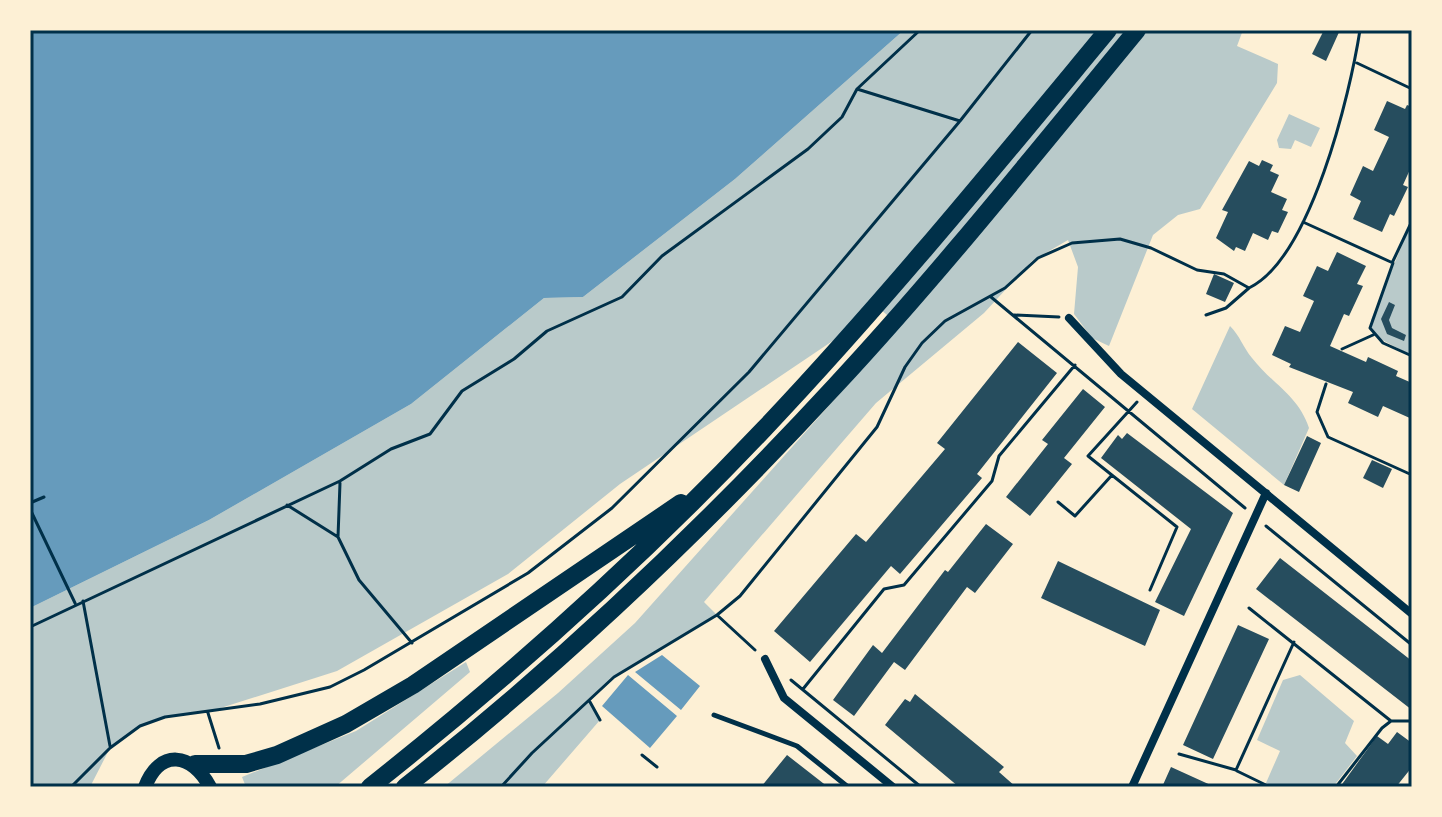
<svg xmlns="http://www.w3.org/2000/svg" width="1442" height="817" font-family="'Libre Baskerville',serif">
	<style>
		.green { fill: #b9caca }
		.water { fill: #669bbc }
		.building { fill: #264d5e }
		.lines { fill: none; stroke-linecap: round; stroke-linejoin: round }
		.path { stroke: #003049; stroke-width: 3 }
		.service { stroke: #003049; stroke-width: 5 }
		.minor { stroke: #003049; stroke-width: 8 }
		.tertiary { stroke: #003049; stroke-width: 14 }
		.trunk { stroke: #003049; stroke-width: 18 }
		.neatline { fill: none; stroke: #003049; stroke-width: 3 }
	</style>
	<rect width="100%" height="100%" fill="#fdf0d5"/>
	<!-- green -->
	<path class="green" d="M904 30H1243L1237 46 1278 64 1277 83 1200 209 1178 215 1153 235 1109 346 1092 338 1074 314 1078 267 1068 240 1032 261 984 313 876 403 704 602 717 615 614 677 590 701 600 720 542 787H444L558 693 635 623 900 326 880 309 620 484 508 574 337 671 208 712 165 717 140 726 110 748 90 787H30V608L209 520 411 404 544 298 583 297 735 179Z
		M1289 114 1320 128 1311 147 1295 140 1291 149 1279 148 1277 140Z
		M1412 221V356L1373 335 1371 320Z
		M1230 326C1240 336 1243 347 1252 358 1272 384 1298 395 1309 428L1284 485 1192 409Z
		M466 662 470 672 335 787H246L242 777 356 731Z
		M1300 675 1354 721 1345 743 1357 756 1333 787H1275L1266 783 1280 751 1257 740 1283 680Z"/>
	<!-- water -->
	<path class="water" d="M30 30H904L735 179 583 297 544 298 411 404 209 520 30 608Z
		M662 655 700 686 681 710 635 672Z
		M628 675 677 716 650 748 602 706Z"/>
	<!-- building -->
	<path class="building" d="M1324 30H1340L1326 61 1312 54Z
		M1387 101 1405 109 1407 105 1412 107V165L1403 185 1408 187 1394 216 1390 214 1382 232 1353 219 1361 201 1350 195 1363 166 1373 171 1389 137 1374 130Z
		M1262 160 1273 165 1270 171 1279 175 1271 192 1287 199 1282 210 1288 212 1278 233 1272 231 1268 240 1253 233 1245 251 1236 247 1234 251 1216 238 1228 212 1222 210 1249 161 1259 166Z
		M1337 252 1366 266 1357 284 1363 286 1349 316 1344 314 1330 346 1366 362 1368 357 1398 371 1396 376 1412 383V419L1383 406 1378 417 1348 403 1353 392 1289 367 1291 364 1272 355 1285 326 1300 332 1314 301 1303 296 1317 266 1328 271Z
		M1214 274 1234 283 1225 302 1206 294Z
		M1389 302 1395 305 1389 320 1392 328 1406 335 1404 341 1387 334 1381 319Z
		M1018 342 1057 373 977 474 982 478 900 574 891 566 810 662 774 631 856 534 866 542 945 449 937 443Z
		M1083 389 1105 407 1064 458 1072 464 1030 516 1006 497 1048 444 1042 440Z
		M1127 433 1233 513 1184 616 1155 602 1191 529 1101 458 1118 435 1122 439Z
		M1307 436 1321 443 1299 492 1284 485Z
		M1372 460 1392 469 1383 488 1363 478Z
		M986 524 1013 544 975 593 967 587 905 670 894 662 854 716 833 700 873 645 882 653 945 570 948 572Z
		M1280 558 1412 661V710L1256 589Z
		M1058 561 1160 610 1145 646 1041 598Z
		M1238 625 1269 639 1213 759 1183 745Z
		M915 694 1004 767 999 772 1016 787H959L885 725 905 699 910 702Z
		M1397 732 1412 743V767L1396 787H1340L1377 736 1388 744Z
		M787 755 828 787H761Z
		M1171 767 1215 787H1162Z"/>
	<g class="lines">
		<!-- path -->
		<path class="path" d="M1357 63 1412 89
			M857 89 960 121
			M1303 222 1393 263 1370 328 1383 343 1412 356
			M1393 261 1412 221
			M991 297 1245 508
			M1014 315 1059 317
			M1206 315 1226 308 1249 288
			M1342 349 1373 335
			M1326 384 1317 412 1328 437 1412 475
			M1137 402 1088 456 1177 527 1150 590
			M340 483 338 537 359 580 412 643
			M1058 502 1075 516 1112 475
			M30 503 44 497
			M287 505 338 537
			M30 509 75 603
			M1266 526 1412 645
			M83 601 110 746
			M1249 608 1391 721
			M717 615 755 650
			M30 627 340 481 391 449 430 434 462 391 514 359 547 331 622 297 662 256 808 149 842 117 857 89 920 30
			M791 680 921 787
			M803 689 884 589 904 585 992 481 999 456 1075 365
			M590 702 600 720
			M208 713 219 748
			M1179 754 1236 770 1294 642
			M642 755 657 767
			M1237 771 1270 787
			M71 787 110 748 140 726 165 717 260 704 330 687 364 670 528 573 612 508 749 372 960 121 1032 30
			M501 787 532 753 614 677 717 615 740 596 877 427 905 367 922 343 945 321 1005 288 1038 258 1072 243 1120 239 1151 248 1197 270 1224 274 1249 288C1311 258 1350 94 1360 30
			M1336 787 1382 728 1391 721H1412"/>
		<!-- service -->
		<path class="service" d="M714 715 797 746 848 787"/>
		<!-- minor -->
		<path class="minor" d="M1069 318 1121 374 1412 614
			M765 659 784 698 893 787
			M1132 787 1266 493"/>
		<!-- tertiary -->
		<path class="tertiary" d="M145 787C160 748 192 753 210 787"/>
		<!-- trunk -->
		<path class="trunk" d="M195 764H246L277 755 346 724 413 685 681 503
			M370 787C509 677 642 558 764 429 885 301 996 165 1108 30
			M405 787C559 666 702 530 835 386 941 272 1038 150 1137 30"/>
	</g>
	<!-- border -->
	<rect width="1442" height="817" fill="none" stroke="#fdf0d5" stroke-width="64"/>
	<rect x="32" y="32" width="1378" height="753" class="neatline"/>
</svg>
